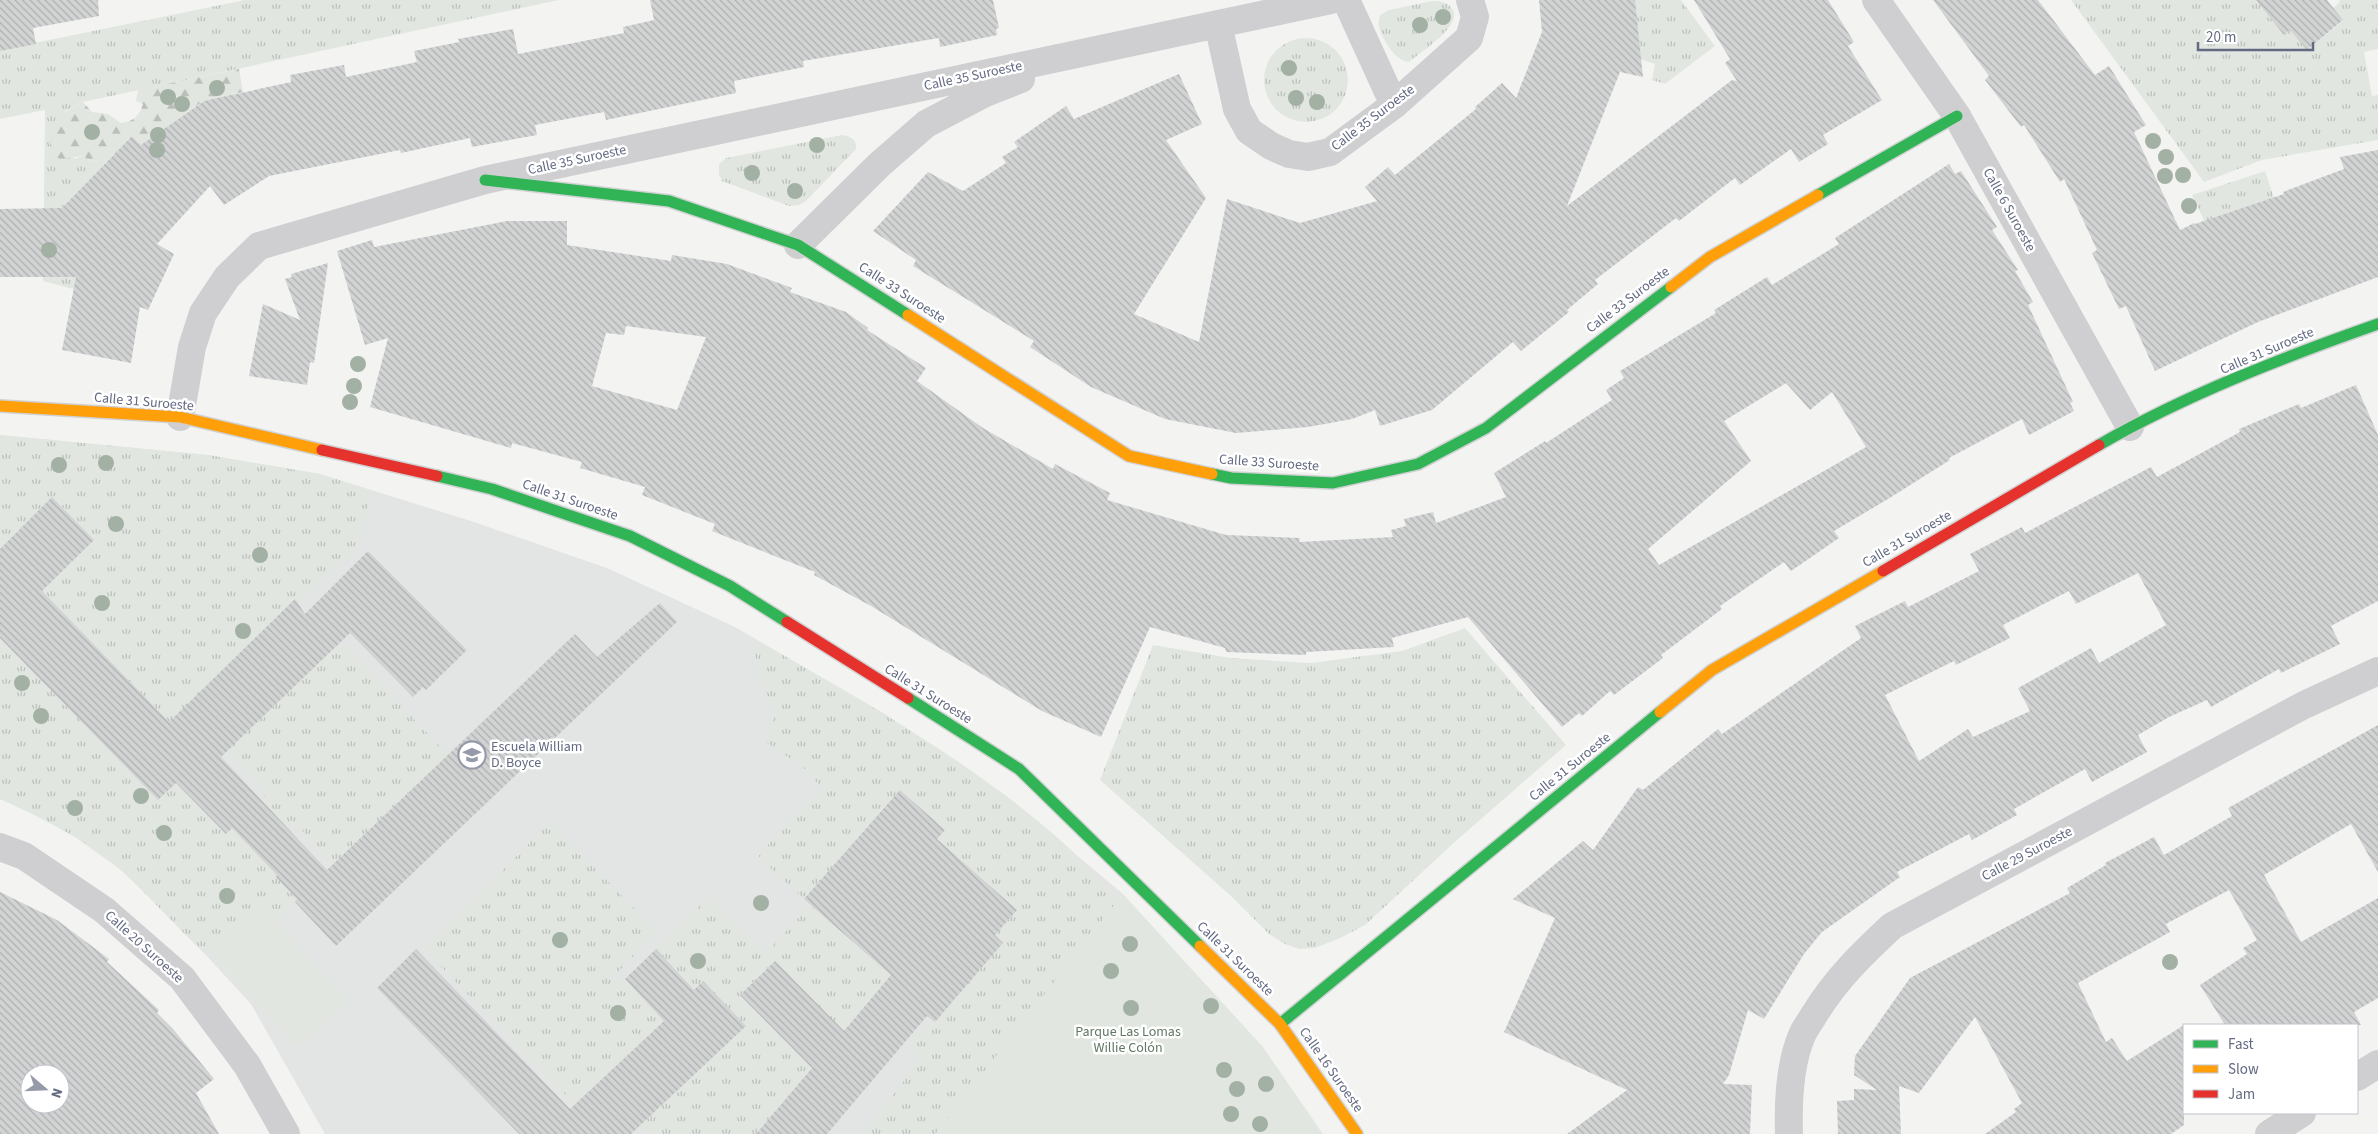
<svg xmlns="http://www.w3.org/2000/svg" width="2378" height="1134" font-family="'Source Sans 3',sans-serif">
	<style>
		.built { fill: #e3e4e4 }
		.grass { fill: url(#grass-tufts); fill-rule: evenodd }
		.forest { fill: url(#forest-firs) }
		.park { fill: #e1e7e0 }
		.building { fill: url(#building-back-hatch); fill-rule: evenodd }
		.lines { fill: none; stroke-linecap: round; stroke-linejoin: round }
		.fast-casing { stroke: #d0d1d2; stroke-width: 14 }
		.slow-casing { stroke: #d0d1d2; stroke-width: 14 }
		.jam-casing { stroke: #d0d1d2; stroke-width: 14 }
		.street { stroke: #cfcfd1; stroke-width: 28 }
		.fast { stroke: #30b455; stroke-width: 11 }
		.slow { stroke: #ff9f0a; stroke-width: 11 }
		.jam { stroke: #e5322d; stroke-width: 11 }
		.tree { fill: #a3b0a4 }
		.labels { text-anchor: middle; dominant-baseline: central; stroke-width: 5; stroke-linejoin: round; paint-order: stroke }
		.street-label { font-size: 14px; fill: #636a82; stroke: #fff }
		.poi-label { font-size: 14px; fill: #636a82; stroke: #fff; text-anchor: start }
		.park-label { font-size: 14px; fill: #627965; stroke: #fff }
	</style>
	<defs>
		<pattern id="grass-tufts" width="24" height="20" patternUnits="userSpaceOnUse" patternTransform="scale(1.25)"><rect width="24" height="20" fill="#e1e7e0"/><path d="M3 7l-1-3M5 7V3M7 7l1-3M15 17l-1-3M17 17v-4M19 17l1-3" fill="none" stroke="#babfbb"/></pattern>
		<pattern id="forest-firs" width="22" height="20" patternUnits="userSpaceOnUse" patternTransform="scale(1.25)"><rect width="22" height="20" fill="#e1e7e0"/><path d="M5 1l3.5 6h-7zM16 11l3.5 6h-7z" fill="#babfbb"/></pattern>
		<pattern id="building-back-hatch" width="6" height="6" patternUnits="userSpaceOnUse" patternTransform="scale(1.25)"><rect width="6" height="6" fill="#d2d3d3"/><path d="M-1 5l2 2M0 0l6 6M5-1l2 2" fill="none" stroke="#aeafb1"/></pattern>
	</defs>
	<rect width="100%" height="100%" fill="#f3f4f2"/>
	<!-- built -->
	<path class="built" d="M0 435 208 455 320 474 474 522 607 568 735 627 885 714 1005 795 1123 894 935 1134H325L251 1004 204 953 124 872 75 837 35 815 0 799Z"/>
	<!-- grass -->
	<path class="grass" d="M245 0H559L83 102 65 111 74 159 83 156C94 165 100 162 112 156L77 193 103 297 43 281 45 110 0 119V50Z
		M1635 0H1681L1715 46 1665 84 1652 80 1655 64 1627 55Z
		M2071 0H2258L2284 35 2290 30 2307 50 2343 21 2333 8 2340 2 2339 0H2378V49L2364 52 2372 96 2378 95V140L2262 160 2204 182Z
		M1432 1C1441 1 1448 2 1453 10 1462 26 1420 53 1409 62 1395 61 1383 40 1379 27 1378 23 1379 18 1380 15L1389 10Z
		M1264 80a42 42 0 1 1 84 0a42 42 0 1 1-84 0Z
		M842 135C850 136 858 140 856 149L806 201 799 205 789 206 722 181 719 175V164L726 158Z
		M2265 171 2281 219 2212 237 2192 195Z
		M0 435 208 455 320 474 373 491 356 549 169 722 42 591 94 540 53 497 0 549Z
		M1465 628 1566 745 1457 840 1365 925 1338 939 1315 948 1299 949 1285 944 1269 934 1232 897 1100 780 1153 645 1231 658 1311 663 1402 651Z
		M0 638 158 800 180 778 186 793 226 834 267 793 227 751 341 642 448 755 334 863 292 820 256 853 297 899 275 921 257 902 204 953C177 927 152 899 125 874 90 841 44 819 0 799Z
		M753 638C861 700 977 764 1069 848 1086 865 1101 884 1118 901L936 1134H863L920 1060 908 1039 935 1022 1003 943 995 935 1017 910 979 876 756 1134H651L639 1126 603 1134 425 950 550 822 657 932 611 979H625L664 1021 599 1082 745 1026 703 981 694 990 656 949 708 898 763 951 769 950 810 905 849 939 945 830 900 790 804 899 762 860 758 855 823 789 804 768 766 742 768 731 776 715C764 689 756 667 753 638ZM775 961 812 998 777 1032 740 995Z"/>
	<!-- forest -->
	<path class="forest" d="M239 69 243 92 233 94 234 99 213 115 203 101 168 126 154 157 132 136C119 150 103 172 83 156L61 159 49 155C54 122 51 118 83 102L92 112 108 114 121 123C133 122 140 115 143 104L136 101 138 90Z"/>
	<!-- park -->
	<path class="park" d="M1123 894 1263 1047 1323 1134H935Z
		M257 902 348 1000 298 1047 207 950Z"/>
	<!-- building -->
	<path class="building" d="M0 0H98L99 16 33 28 36 44 0 51Z
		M650 0H993L999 28 996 29 997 35 940 47 939 38 803 61 804 67 734 81 736 93 606 120 604 112 535 125 537 135 472 147 470 138 401 153 400 150 269 176 224 205 210 186 157 244 174 254 148 310 140 307 131 363 62 350 76 277H0V209L62 208 132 136 141 145 204 101 291 82 290 75 344 65 346 77 417 62 414 51 459 42 458 39 513 29 518 54 624 33 623 27 654 20Z
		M1539 0H1635L1643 77 1620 72 1567 206 1732 80 1737 81 1725 63 1730 59 1694 0H1828L1854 42 1848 46 1882 100 1823 135 1828 144 1799 162 1791 149 1740 185 1735 178 1679 221 1676 218 1595 280 1598 284 1567 310 1569 312 1521 351 1513 342 1432 410 1380 426 1375 410 1352 419 1308 427 1236 433 1165 419 1091 387 1030 347 1034 341 913 266 916 260 873 231 928 172 963 191 1006 163 1002 157 1018 147 1014 142 1066 106 1074 119 1179 74 1202 124 1166 140 1206 198 1134 314 1199 342 1227 199 1300 223 1377 201 1365 187 1388 167 1395 175 1476 109 1475 107 1502 83 1516 98 1542 32Z
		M1933 0H2038L2095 75 2109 66 2146 125 2134 132 2180 230 2194 223 2195 224 2284 194 2283 192 2344 169 2340 157 2378 150V277L2258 322 2155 371 2126 306 2119 309 2092 253 2097 250 2064 179 2060 182 2024 125 2021 127 1985 80 1989 76Z
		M2256 0H2327L2343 20 2307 50 2290 30 2284 35Z
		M1949 164 1955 174 1961 171 1997 227 1992 230 2018 270 2015 271 2033 302 2028 305 2073 402 2070 403 2074 411 2029 435 2022 419 1949 458 1950 460 1888 499 1834 531 1839 538 1791 571 1784 562 1720 606 1722 609 1661 655 1663 658 1614 695 1610 691 1582 716 1579 713 1562 727 1468 617 1392 638 1394 647 1306 652V655L1226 652 1225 648 1150 627 1101 737 1042 711 871 606 814 575 815 572 712 531 715 524 642 495 645 487 580 468 582 462 512 443 511 448 370 407 388 338 365 345 337 251 372 240 374 247 507 221H567V245L671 261 672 255 727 264 792 288 790 292 846 312 868 328 867 330 926 368 917 381 983 428 1053 469 1055 464 1110 493 1107 500 1226 535 1300 538 1299 542 1393 537 1391 530 1406 526 1404 519 1433 512 1436 523 1506 497 1494 473 1545 441 1546 443 1612 400 1606 390 1624 378 1620 371 1716 313 1714 310 1767 277 1772 285 1839 244 1835 238ZM626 326 706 337 677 410 592 386 606 333 624 335ZM1786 383 1810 410 1832 392 1866 447 1659 565 1648 549 1751 461 1724 421Z
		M328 263 314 363 310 362 307 385 249 376 263 304 300 320 285 279 292 277 291 274Z
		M2356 385 2378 435V601L2331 626 2340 644 2281 673 2279 669 2211 707 2207 700 2169 717 2138 735 2147 752 2092 782 2085 769 2014 809 2017 815 1972 840 1969 834 1897 872 1900 877 1822 932 1804 954 1764 1019 1748 1010 1729 1075 1723 1084 1752 1085 1750 1134H1567L1627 1090 1504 1032 1555 918 1513 899 1583 841 1593 850 1638 787 1643 790 1718 729 1722 734 1861 638 1855 626 1905 601 1908 607 1979 571 1970 554 2022 527 2025 533 2151 467 2157 477 2240 432 2239 429 2299 404 2301 408ZM2138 573 2166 625 2099 663 2091 648 2018 688 2030 711 1973 737 1968 729 1919 761 1885 695 1954 661 1956 665 2010 638 2003 625 2069 591 2076 604Z
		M52 497 94 540 42 591 169 722 295 599 305 614 368 551 467 650 426 690 423 687 413 697 350 633 221 757 327 870 575 634 597 657 660 603 677 622 336 946 295 902 297 899 276 877 277 875 232 828 226 834 176 783 158 800 0 638V549Z
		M2378 725V872L2351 824 2264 875 2301 942 2378 898V998L2354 1012 2361 1025H2225L2200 985 2247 954 2243 948 2257 940 2229 890 2166 924 2170 932 2078 983 2106 1042 2112 1038 2127 1061 2184 1025V1125L2171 1134H1985L2016 1112 2014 1109 2022 1103 1975 1017 1919 1093 1899 1086 1901 1134H1838L1837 1101 1854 1100V1089L1877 1090 1854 1075 1855 1056 1910 978 2070 893 2067 888 2106 865 2105 863 2154 837 2164 855 2232 816 2228 808Z
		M900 790 945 830 937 839 1017 910 995 935 1003 943 935 1022 927 1016 827 1134H756L812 1068 740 995 775 961 844 1031 891 975 804 899Z
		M0 892 57 920 109 959 107 962 159 1010 157 1013 173 1029 214 1079 196 1093 219 1134H0ZM30 1074H60V1104H30Z
		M416 949 570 1109 664 1021 625 979 656 949 694 990 703 981 746 1026 631 1134H519L377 988Z"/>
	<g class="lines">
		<!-- fast casing -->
		<g class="fast-casing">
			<path id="fast" d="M485 180 669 201 798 245 908 315
				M1818 195 1957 116
				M2099 445C2185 395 2284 357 2378 324
				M1212 474 1231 478 1333 483 1418 464 1486 428 1671 287
				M437 476 492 489 630 536 730 586 787 622
				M908 698 1019 769 1200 946
				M1280 1024 1660 712"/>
		</g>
		<!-- slow casing -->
		<g class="slow-casing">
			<path id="slow" d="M1671 287 1710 257 1818 195
				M908 315 1129 456 1212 474
				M0 406 180 417 322 450
				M1660 712 1712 670 1883 571
				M1200 946 1280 1024 1357 1134"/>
		</g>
		<!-- jam casing -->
		<g class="jam-casing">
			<path id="jam" d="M322 450 437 476
				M1883 571 2099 445
				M787 622 908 698"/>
		</g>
		<!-- street -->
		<path class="street" d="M1346 0 1394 105
			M1876 0 1957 116 2130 427
			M1218 24 1237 109 1249 131 1271 146 1289 154 1308 157 1330 152 1394 105 1469 38 1475 17 1470 0
			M798 245 879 165 926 124 983 94 1021 79
			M180 417 192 347 203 313 227 277 259 246 485 180 1331 0
			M0 847 24 856 104 910 182 978 247 1065 286 1134
			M2357 1077 2378 1064
			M1789 1134C1788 1104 1790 1063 1802 1035 1805 1028 1810 1022 1814 1015 1836 979 1861 955 1892 926L2304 705 2378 671
			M2269 1134 2302 1113"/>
		<!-- fast -->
		<use href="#fast" class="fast"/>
		<!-- slow -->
		<use href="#slow" class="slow"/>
		<!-- jam -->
		<use href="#jam" class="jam"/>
	</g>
	<!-- trees -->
	<g class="tree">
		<circle cx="1443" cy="17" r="8"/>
		<circle cx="1420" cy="25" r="8"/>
		<circle cx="1289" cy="68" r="8"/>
		<circle cx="217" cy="88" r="8"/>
		<circle cx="168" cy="97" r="8"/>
		<circle cx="1296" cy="98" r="8"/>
		<circle cx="1317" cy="102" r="8"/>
		<circle cx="182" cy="104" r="8"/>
		<circle cx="92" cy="132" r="8"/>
		<circle cx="158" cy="135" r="8"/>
		<circle cx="2153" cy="141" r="8"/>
		<circle cx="817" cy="145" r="8"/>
		<circle cx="157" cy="150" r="8"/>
		<circle cx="2166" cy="157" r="8"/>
		<circle cx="752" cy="173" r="8"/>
		<circle cx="2183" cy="175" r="8"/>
		<circle cx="2165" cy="176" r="8"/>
		<circle cx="795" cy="191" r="8"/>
		<circle cx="2189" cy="206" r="8"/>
		<circle cx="49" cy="250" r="8"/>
		<circle cx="358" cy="364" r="8"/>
		<circle cx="354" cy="386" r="8"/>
		<circle cx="350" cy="402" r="8"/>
		<circle cx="106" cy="463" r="8"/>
		<circle cx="59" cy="465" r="8"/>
		<circle cx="116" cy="524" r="8"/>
		<circle cx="260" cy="555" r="8"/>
		<circle cx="102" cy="603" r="8"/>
		<circle cx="243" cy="631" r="8"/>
		<circle cx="22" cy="683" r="8"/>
		<circle cx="41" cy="716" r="8"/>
		<circle cx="141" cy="796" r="8"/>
		<circle cx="75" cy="808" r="8"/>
		<circle cx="164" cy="833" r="8"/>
		<circle cx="227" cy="896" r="8"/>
		<circle cx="761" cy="903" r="8"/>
		<circle cx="560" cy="940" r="8"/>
		<circle cx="1130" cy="944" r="8"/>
		<circle cx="698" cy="961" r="8"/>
		<circle cx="2170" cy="962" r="8"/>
		<circle cx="1111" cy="971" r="8"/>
		<circle cx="1211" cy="1006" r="8"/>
		<circle cx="1131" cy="1008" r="8"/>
		<circle cx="618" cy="1013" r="8"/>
		<circle cx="1224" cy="1070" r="8"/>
		<circle cx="1266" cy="1084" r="8"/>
		<circle cx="1237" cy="1089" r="8"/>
		<circle cx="1231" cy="1114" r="8"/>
		<circle cx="1260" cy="1124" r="8"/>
	</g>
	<!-- icons -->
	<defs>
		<g id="school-ring" transform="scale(1.4375)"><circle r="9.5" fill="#fff" stroke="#959aa9" stroke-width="1.5"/><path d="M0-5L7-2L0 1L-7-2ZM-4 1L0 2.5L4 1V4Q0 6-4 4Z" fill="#959aa9"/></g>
	</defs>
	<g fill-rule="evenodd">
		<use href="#school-ring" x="472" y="755"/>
	</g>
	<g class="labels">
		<!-- street labels -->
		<g class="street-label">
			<text transform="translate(973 76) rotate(-12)">Calle 35 Suroeste</text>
			<text transform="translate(1373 118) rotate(-37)">Calle 35 Suroeste</text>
			<text transform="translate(577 160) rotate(-12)">Calle 35 Suroeste</text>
			<text transform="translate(2009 210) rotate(61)">Calle 6 Suroeste</text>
			<text transform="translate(902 293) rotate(33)">Calle 33 Suroeste</text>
			<text transform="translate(1628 300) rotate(-37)">Calle 33 Suroeste</text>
			<text transform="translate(2267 351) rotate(-23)">Calle 31 Suroeste</text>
			<text transform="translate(144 402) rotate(5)">Calle 31 Suroeste</text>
			<text transform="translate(1269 463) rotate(4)">Calle 33 Suroeste</text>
			<text transform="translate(570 500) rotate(19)">Calle 31 Suroeste</text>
			<text transform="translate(1907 539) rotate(-30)">Calle 31 Suroeste</text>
			<text transform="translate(928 694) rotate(32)">Calle 31 Suroeste</text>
			<text transform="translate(1570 767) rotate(-39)">Calle 31 Suroeste</text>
			<text transform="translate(2027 854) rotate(-28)">Calle 29 Suroeste</text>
			<text transform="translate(144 947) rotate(42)">Calle 20 Suroeste</text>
			<text transform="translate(1235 959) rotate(44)">Calle 31 Suroeste</text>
			<text transform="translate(1331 1070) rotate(55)">Calle 16 Suroeste</text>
		</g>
		<!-- poi labels -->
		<g class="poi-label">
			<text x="491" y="747">Escuela William<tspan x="491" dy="16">D. Boyce</tspan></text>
		</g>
		<!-- park labels -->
		<g class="park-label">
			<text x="1128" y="1032">Parque Las Lomas<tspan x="1128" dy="16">Willie Colón</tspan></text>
		</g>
	</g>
	<!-- legend -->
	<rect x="2183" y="1024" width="175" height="90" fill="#ffffff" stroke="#c1c3cd"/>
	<rect x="2193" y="1040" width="25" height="8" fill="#30b455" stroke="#c1c3cd"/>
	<text x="2228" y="1049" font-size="15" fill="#636a82">Fast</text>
	<rect x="2193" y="1065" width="25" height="8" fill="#ff9f0a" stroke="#c1c3cd"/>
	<text x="2228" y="1074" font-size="15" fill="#636a82">Slow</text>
	<rect x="2193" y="1090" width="25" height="8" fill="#e5322d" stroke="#c1c3cd"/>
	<text x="2228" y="1099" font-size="15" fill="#636a82">Jam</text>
	<!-- north arrow -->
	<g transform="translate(45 1089) rotate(109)"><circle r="24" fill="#ffffff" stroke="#c1c3cd"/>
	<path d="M0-4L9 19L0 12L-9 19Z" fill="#959aa9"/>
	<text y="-8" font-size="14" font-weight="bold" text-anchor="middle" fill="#636a82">N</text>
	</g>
	<!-- scale -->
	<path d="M2198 42v8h115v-8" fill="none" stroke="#636a82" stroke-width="2.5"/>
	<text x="2206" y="42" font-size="15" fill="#636a82" stroke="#ffffff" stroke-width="4" paint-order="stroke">20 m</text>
</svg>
